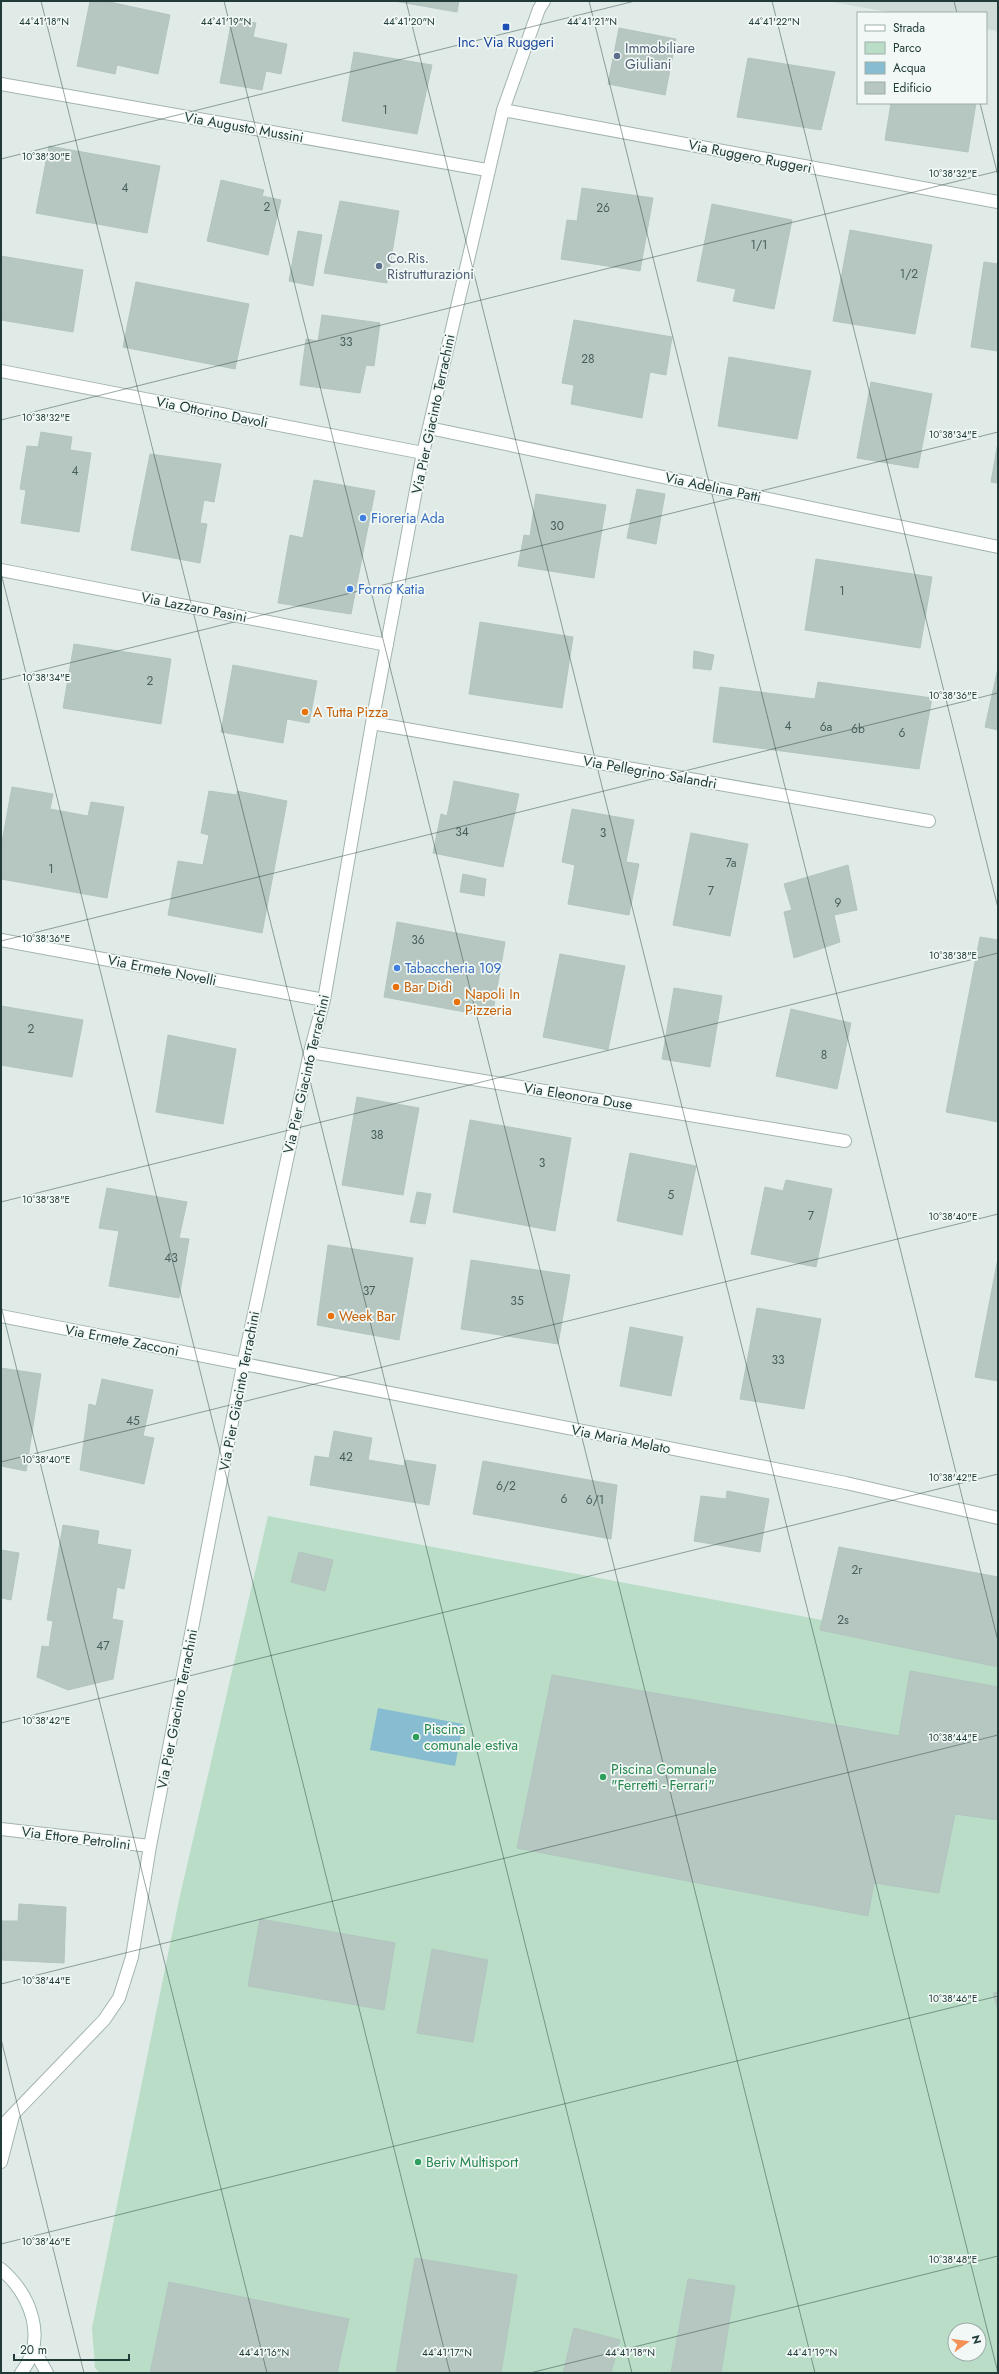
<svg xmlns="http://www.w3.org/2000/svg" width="999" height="2374" font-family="Jost,sans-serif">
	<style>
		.built { fill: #cedbd7 }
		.green { fill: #b9ddc7; fill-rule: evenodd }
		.water { fill: #87bcd1 }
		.building { fill: #b6c6c1; stroke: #b3c5c0 }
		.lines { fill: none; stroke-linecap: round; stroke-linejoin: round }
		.minor-casing { stroke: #a3b3b0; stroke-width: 14 }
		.secondary-casing { stroke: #9fb7b1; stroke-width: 14 }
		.minor { stroke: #fff; stroke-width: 12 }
		.secondary { stroke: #fff; stroke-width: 12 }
		.ticks { fill: none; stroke: #213c38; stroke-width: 1; stroke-opacity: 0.45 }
		.transit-dot { fill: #1a4fb4; stroke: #f1f8f5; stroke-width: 1.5 }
		.service-dot { fill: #5c6f8a; stroke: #f1f8f5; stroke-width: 1.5 }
		.shop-dot { fill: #3f7fe0; stroke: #f1f8f5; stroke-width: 1.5 }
		.food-dot { fill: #e8710a; stroke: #f1f8f5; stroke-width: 1.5 }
		.leisure-dot { fill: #2e9e5b; stroke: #f1f8f5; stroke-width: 1.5 }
		.labels { text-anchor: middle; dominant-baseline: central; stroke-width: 3.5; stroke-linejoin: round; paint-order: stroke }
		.number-label { font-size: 12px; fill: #465e5a }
		.transit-label { font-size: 14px; fill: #164399; stroke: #f1f8f5 }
		.service-label { font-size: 14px; fill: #4e5e75; stroke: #f1f8f5; text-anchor: start }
		.street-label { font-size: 14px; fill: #213c38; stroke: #f1f8f5 }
		.shop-label { font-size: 14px; fill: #366cbe; stroke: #f1f8f5; text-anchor: start }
		.food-label { font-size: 14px; fill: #c56008; stroke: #f1f8f5; text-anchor: start }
		.leisure-label { font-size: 14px; fill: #27864d; stroke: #f1f8f5; text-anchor: start }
		.ticks-label { font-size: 10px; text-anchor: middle; fill: #213c38; stroke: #f1f8f5; stroke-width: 3.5; stroke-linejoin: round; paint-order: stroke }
	</style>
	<rect width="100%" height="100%" fill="#e0ebe8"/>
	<!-- built -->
	<path class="built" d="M826 1H998V31L986 29V13H894Z"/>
	<!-- green -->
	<path class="green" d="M268 1516 998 1653V2373H100L95 2368 92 2328 179 1900ZM955 2330H979V2354H955Z"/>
	<!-- water -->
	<path class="water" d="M378 1708 463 1724 455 1766 370 1750Z"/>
	<!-- building -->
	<path class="building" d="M90 1H105L170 15 158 74 117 65 115 74 77 66Z
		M394 1H459L457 12Z
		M232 19 256 23 253 37 287 44 281 74 266 71 262 90 220 83Z
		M619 28 676 39 665 95 608 84Z
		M354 52 432 65 417 134 342 121Z
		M748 58 835 72 821 130 737 117Z
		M891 103H976L968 152 885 140Z
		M49 146 160 166 147 233 36 213Z
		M221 180 264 190 262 196 281 200 268 255 207 241Z
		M582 188 653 198 640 271 561 259 567 220 577 221Z
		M340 201 399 211 387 283 324 273Z
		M712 204 792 220 774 309 733 301 736 289 697 281Z
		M850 230 932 245 915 334 833 321Z
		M298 231 322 235 313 286 289 281Z
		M1 256 83 270 73 332 1 320Z
		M984 262 998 264V351L971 347Z
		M136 282 249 304 235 369 123 347Z
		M322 315 380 323 374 366 366 365 360 393 300 385 306 339 318 341Z
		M574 320 672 337 666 375 650 372 642 418 571 404 574 385 562 383Z
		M729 357 811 371 797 439 718 426Z
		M871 382 932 394 918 468 857 458Z
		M41 432 72 437 70 450 91 453 79 532 21 523 26 490 20 489 27 446 38 447Z
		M998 442V483L991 482Z
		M150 454 221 464 214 502 204 500 200 523 207 524 200 563 131 550Z
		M314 480 375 491 351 614 278 603 290 535 303 538Z
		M637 489 665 494 656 544 627 538Z
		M536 494 606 505 594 578 518 566 524 535 530 536Z
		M816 559 932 577 920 648 805 630Z
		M480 622 573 637 562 708 469 694Z
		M74 644 171 659 161 724 63 708Z
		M694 651 714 655 711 670 693 668Z
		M233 665 317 681 309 723 287 719 283 743 221 732Z
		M998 668V730L985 727Z
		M818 682 932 698 919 769 713 742 720 687 815 699Z
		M454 781 519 794 503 867 433 853 441 814 447 816Z
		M12 787 53 794 50 809 88 816 91 802 124 807 107 898 1 879V847Z
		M209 791 237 795V791L287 801 262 933 168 915 178 861 203 865 209 835 201 833Z
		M572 809 634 820 626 862 639 864 629 915 568 904 575 865 562 862Z
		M691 833 748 844 730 936 673 925Z
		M848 865 857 910 834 915 840 942 794 958 784 912 792 910 784 884Z
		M463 874 486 879 484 896 460 892Z
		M397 922 505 942 492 1017 384 997Z
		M980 937 998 940V1122L946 1112Z
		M560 954 625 966 608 1050 543 1037Z
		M674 988 722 996 710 1067 662 1059Z
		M1 1006 83 1020 72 1077 1 1065Z
		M791 1009 851 1023 837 1089 776 1076Z
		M168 1035 236 1049 223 1124 156 1112Z
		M357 1097 419 1108 403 1195 342 1185Z
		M470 1120 571 1138 555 1231 453 1212Z
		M630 1153 696 1166 682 1235 617 1221Z
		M786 1180 832 1189 816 1267 751 1254 765 1187 783 1191Z
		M107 1188 187 1202 179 1238 189 1239 179 1298 109 1286 119 1231 99 1228Z
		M417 1192 431 1194 425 1224 410 1222Z
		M328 1245 413 1258 399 1340 317 1325Z
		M998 1258V1381L975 1377Z
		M471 1260 570 1275 558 1344 461 1329Z
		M757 1308 821 1319 804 1409 740 1399Z
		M630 1327 683 1337 671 1396 620 1386Z
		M1 1368 41 1374 26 1471 1 1466Z
		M102 1379 153 1390 143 1436 154 1438 144 1484 80 1470 89 1404 96 1406Z
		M334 1431 372 1438 368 1460 404 1466 405 1460 436 1465 429 1505 310 1485 315 1456 329 1458Z
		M483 1461 617 1485 611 1539 473 1514Z
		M727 1491 769 1499 760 1552 694 1541 701 1496 726 1499Z
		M63 1525 99 1531 97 1544 131 1550 124 1589 117 1587 112 1619 123 1621 113 1679 68 1690 37 1677 42 1646 49 1647 53 1621 47 1620Z
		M839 1547 998 1577V1667L820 1630Z
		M1 1550 19 1553 11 1600 2 1598 1 1602Z
		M299 1552 333 1560 325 1591 291 1582Z
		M910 1671 998 1687V1820L955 1814 939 1893 874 1883 868 1916 517 1848 552 1675 899 1736Z
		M19 1904 66 1907 64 1963 1 1960V1921H18Z
		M260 1919 395 1943 384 2010 248 1986Z
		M432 1949 488 1960 473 2042 417 2033Z
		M998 1992V2011L993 1993Z
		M415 2258 517 2275 501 2373H396Z
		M688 2279 735 2286 721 2373H671Z
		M169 2282 349 2319 337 2373H150Z
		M574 2328 620 2340 611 2373H563Z"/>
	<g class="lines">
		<!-- minor casing -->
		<g class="minor-casing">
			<path id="minor" d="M1 84 487 170
				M503 110 998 202
				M1 371 423 453
				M429 428 998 547
				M1 570 387 645
				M372 723 929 821
				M1 940 324 1000
				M310 1052 845 1141
				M1 1316 846 1483 998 1518
				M1 1829 150 1846
				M1 2127 104 2020 119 1998 132 1957 150 1846 243 1365 310 1052 324 1000 372 723 423 453 503 110 539 9 544 1
				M1 2162 13 2116"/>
		</g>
		<!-- secondary casing -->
		<g class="secondary-casing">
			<path id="secondary" d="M1 2269C31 2295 48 2339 21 2373
				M33 2348 47 2373"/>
		</g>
		<!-- minor -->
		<use href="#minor" class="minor"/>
		<!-- secondary -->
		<use href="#secondary" class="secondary"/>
	</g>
	<!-- ticks -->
	<path class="ticks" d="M41 1 632 2373M224 1 815 2373M406 1 998 2373M589 1 998 1641M772 1 998 908M954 1 957 13M980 103 998 176M1 159 635 1M1 420 998 171M1 573 450 2373M1 680 998 432M1 941 998 693M1 1202 998 953M1 1306 267 2373M1 1462 998 1214M1 1723 998 1474M1 1984 998 1735M1 2039 84 2373M1 2244 998 1996M530 2373 998 2256"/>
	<!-- markers -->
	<rect class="transit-dot" x="502" y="23" width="8" height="8" rx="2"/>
	<g class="service-dot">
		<circle cx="617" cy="56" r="4"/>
		<circle cx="379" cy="266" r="4"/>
	</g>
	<g class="shop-dot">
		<circle cx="363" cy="518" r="4"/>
		<circle cx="350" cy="589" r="4"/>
		<circle cx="397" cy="968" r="4"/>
	</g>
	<g class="food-dot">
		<circle cx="305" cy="712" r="4"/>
		<circle cx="396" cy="987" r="4"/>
		<circle cx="457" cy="1002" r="4"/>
		<circle cx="331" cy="1316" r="4"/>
	</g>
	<g class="leisure-dot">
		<circle cx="416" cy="1737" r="4"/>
		<circle cx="603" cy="1777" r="4"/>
		<circle cx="418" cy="2162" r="4"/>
	</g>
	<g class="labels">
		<!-- number labels -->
		<g class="number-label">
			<text x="385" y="110">1</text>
			<text x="125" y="188">4</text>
			<text x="267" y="207">2</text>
			<text x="603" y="208">26</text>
			<text x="759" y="245">1/1</text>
			<text x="909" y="274">1/2</text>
			<text x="346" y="342">33</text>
			<text x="588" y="359">28</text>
			<text x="75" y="471">4</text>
			<text x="557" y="526">30</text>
			<text x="842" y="591">1</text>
			<text x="150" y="681">2</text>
			<text x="788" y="726">4</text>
			<text x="826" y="727">6a</text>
			<text x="858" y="729">6b</text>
			<text x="902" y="733">6</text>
			<text x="462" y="832">34</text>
			<text x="603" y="833">3</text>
			<text x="731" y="863">7a</text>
			<text x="51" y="869">1</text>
			<text x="711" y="891">7</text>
			<text x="838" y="903">9</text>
			<text x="418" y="940">36</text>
			<text x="31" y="1029">2</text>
			<text x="824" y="1055">8</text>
			<text x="377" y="1135">38</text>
			<text x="542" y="1163">3</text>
			<text x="671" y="1195">5</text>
			<text x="811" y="1216">7</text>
			<text x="171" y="1258">43</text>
			<text x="369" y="1291">37</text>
			<text x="517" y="1301">35</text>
			<text x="778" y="1360">33</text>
			<text x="133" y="1421">45</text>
			<text x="346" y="1457">42</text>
			<text x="506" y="1486">6/2</text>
			<text x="564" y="1499">6</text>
			<text x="595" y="1500">6/1</text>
			<text x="857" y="1570">2r</text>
			<text x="843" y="1620">2s</text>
			<text x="103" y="1646">47</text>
		</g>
		<!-- transit labels -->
		<g class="transit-label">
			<text x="506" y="42">Inc. Via Ruggeri</text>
		</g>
		<!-- service labels -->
		<g class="service-label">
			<text x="625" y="48">Immobiliare<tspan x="625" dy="16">Giuliani</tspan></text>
			<text x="387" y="258">Co.Ris.<tspan x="387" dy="16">Ristrutturazioni</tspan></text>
		</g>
		<!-- street labels -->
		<g class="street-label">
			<text transform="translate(244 127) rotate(10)">Via Augusto Mussini</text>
			<text transform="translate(750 156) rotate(11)">Via Ruggero Ruggeri</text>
			<text transform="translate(212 412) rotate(11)">Via Ottorino Davoli</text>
			<text transform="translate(433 414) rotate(-78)">Via Pier Giacinto Terrachini</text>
			<text transform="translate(713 487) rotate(12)">Via Adelina Patti</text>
			<text transform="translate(194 607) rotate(11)">Via Lazzaro Pasini</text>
			<text transform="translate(650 772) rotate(10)">Via Pellegrino Salandri</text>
			<text transform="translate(162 970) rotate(11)">Via Ermete Novelli</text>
			<text transform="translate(306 1074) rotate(-77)">Via Pier Giacinto Terrachini</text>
			<text transform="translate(578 1096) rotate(9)">Via Eleonora Duse</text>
			<text transform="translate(122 1340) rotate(11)">Via Ermete Zacconi</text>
			<text transform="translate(239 1391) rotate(-79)">Via Pier Giacinto Terrachini</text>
			<text transform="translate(621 1439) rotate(11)">Via Maria Melato</text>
			<text transform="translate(177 1709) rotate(-79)">Via Pier Giacinto Terrachini</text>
			<text transform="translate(76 1838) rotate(7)">Via Ettore Petrolini</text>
		</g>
		<!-- shop labels -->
		<g class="shop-label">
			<text x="371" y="518">Fioreria Ada</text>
			<text x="358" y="589">Forno Katia</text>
			<text x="405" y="968">Tabaccheria 109</text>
		</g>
		<!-- food labels -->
		<g class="food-label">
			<text x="313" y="712">A Tutta Pizza</text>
			<text x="404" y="987">Bar Didì</text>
			<text x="465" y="994">Napoli In<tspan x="465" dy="16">Pizzeria</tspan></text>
			<text x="339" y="1316">Week Bar</text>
		</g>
		<!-- leisure labels -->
		<g class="leisure-label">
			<text x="424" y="1729">Piscina<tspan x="424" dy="16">comunale estiva</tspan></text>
			<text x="611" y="1769">Piscina Comunale<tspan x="611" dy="16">"Ferretti - Ferrari"</tspan></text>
			<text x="426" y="2162">Beriv Multisport</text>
		</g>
	</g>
	<g class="ticks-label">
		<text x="774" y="25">44°41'22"N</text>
		<text x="44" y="25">44°41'18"N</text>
		<text x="226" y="25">44°41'19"N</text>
		<text x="409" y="25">44°41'20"N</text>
		<text x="592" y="25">44°41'21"N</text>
		<text x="46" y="160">10°38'30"E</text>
		<text x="953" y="177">10°38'32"E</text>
		<text x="46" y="421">10°38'32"E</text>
		<text x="953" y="438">10°38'34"E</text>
		<text x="46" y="681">10°38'34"E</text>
		<text x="953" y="699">10°38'36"E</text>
		<text x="46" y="942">10°38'36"E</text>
		<text x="953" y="959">10°38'38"E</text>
		<text x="46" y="1203">10°38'38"E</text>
		<text x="953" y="1220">10°38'40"E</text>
		<text x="46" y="1463">10°38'40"E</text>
		<text x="953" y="1481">10°38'42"E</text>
		<text x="46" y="1724">10°38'42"E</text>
		<text x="953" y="1741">10°38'44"E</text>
		<text x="46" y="1984">10°38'44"E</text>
		<text x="953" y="2002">10°38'46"E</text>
		<text x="46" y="2245">10°38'46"E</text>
		<text x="953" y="2263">10°38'48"E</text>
		<text x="264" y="2356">44°41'16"N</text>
		<text x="447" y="2356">44°41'17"N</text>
		<text x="630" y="2356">44°41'18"N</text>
		<text x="812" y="2356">44°41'19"N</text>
	</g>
	<!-- border -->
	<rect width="999" height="2374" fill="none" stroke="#213c38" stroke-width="4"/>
	<!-- legend -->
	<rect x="857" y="12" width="130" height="92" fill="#f1f8f5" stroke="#9eada9"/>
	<rect x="865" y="25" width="20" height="6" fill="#ffffff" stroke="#9eada9"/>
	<text x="893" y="32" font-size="12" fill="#213c38">Strada</text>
	<rect x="865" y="42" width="20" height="12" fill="#b9ddc7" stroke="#9eada9"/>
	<text x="893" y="52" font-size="12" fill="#213c38">Parco</text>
	<rect x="865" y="62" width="20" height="12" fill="#87bcd1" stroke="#9eada9"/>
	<text x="893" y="72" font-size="12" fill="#213c38">Acqua</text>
	<rect x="865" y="82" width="20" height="12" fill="#b6c6c1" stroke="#9eada9"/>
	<text x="893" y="92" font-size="12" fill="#213c38">Edificio</text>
	<!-- north arrow -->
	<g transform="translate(967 2342) rotate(76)"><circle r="19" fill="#f1f8f5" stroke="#9eada9"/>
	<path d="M0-3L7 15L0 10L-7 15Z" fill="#f39157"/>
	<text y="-6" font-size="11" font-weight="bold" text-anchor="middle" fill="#213c38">N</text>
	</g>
	<!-- scale -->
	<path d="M14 2354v6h115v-6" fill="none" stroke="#213c38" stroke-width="2"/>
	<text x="20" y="2354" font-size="12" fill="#213c38" stroke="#f1f8f5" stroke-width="3" paint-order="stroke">20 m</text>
</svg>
